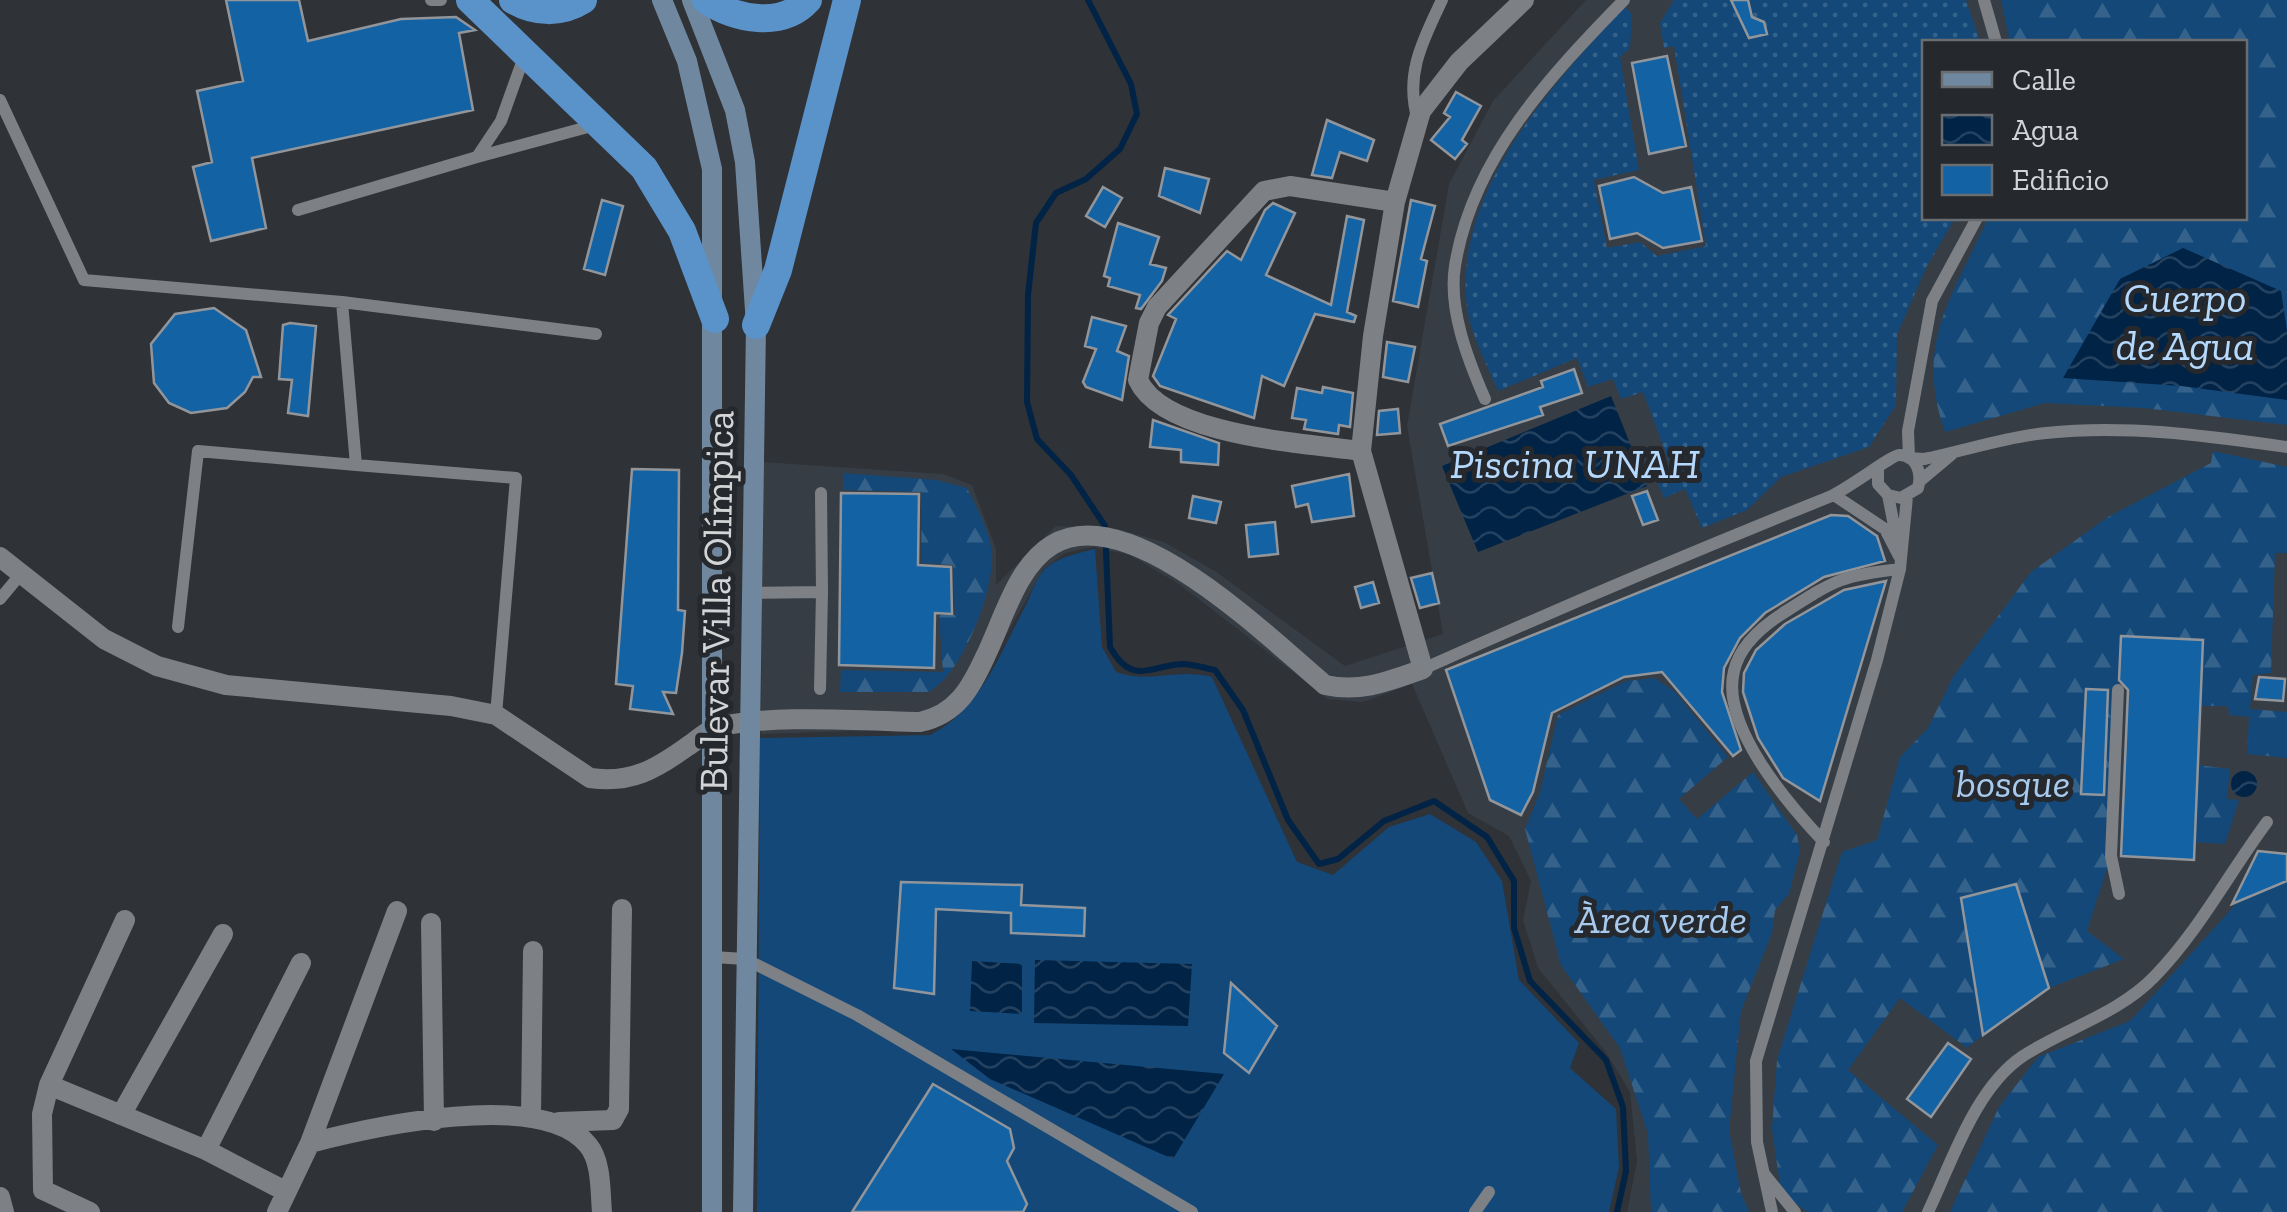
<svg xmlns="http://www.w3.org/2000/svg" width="2287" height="1212" font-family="'Zilla Slab',serif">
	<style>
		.built { fill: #363d45; fill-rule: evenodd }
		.grass { fill: url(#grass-dots) }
		.forest { fill: url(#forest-firs) }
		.garden { fill: #134878 }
		.water { fill: url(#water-waves) }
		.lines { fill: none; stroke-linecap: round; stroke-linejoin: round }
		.stream { stroke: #002346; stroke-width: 6 }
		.building { fill: #1362a4; stroke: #92969b; stroke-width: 2.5 }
		.service { stroke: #7d8185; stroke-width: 12 }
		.minor { stroke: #7d8185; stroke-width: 20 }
		.secondary { stroke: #70889f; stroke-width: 20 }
		.trunk { stroke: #5a92ca; stroke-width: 28 }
		.labels { text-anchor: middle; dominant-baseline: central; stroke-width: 10; stroke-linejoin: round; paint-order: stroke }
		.street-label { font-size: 40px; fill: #d2d4d6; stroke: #25282c }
		.park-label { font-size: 40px; font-style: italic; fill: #a7caee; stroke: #25282c }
		.water-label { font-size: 42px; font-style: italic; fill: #b5d8fd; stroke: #25282c }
	</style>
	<defs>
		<pattern id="grass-dots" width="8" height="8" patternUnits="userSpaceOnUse" patternTransform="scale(2.5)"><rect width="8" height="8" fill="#134878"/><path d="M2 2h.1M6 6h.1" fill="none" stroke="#34628a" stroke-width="1.8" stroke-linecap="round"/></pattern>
		<pattern id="forest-firs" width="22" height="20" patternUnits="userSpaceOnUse" patternTransform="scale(2.5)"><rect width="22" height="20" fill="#134878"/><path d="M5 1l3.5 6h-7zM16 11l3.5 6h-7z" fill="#34628a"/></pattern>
		<pattern id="water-waves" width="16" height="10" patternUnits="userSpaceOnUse" patternTransform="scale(2.5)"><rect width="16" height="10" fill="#002346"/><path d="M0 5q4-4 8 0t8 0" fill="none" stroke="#244260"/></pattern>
	</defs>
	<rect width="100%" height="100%" fill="#2f3236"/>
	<!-- built -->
	<path class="built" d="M1586 0H2287V1212H1627L1637 1161 1630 1092 1605 1051 1538 968 1523 920 1531 881 1509 836 1468 813 1412 684 1363 702 1328 699 1179 584 1130 555 1093 547 1065 553 1043 570 972 696 886 730 761 734 763 462 943 474 972 485 996 549V585L1056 526 1118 529 1164 542 1215 571 1345 666 1443 634 1407 426 1449 184 1493 101ZM1924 42H2244V218H1924Z"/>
	<!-- grass -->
	<path class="grass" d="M1674 0H1966L1980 42H1924V218H1955L1926 268 1897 335 1896 405 1869 447 1781 477 1747 510 1702 528 1685 489 1664 498 1655 476 1671 467 1643 392 1621 399 1613 379 1588 387 1577 358 1498 391C1486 362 1467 328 1466 297 1459 185 1554 82 1625 7L1632 14 1630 48 1620 57 1639 170 1594 180 1607 248 1640 242 1657 256 1706 246 1674 46 1664 48 1660 23Z"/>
	<!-- forest -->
	<path class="forest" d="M2001 0H2287V425L2144 408 2045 403 1945 432C1914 343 1952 298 1988 218H2244V42H2010Z
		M2213 451 2287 467V553H2275L2271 673 2253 675 2250 709 2287 712V758L2247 754 2249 717 2229 715 2228 706H2201L2203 640 2121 636 2111 856 2087 931 2124 959 2049 988 2016 884 1962 898 1983 1035 1967 1048 1900 998 1848 1070 1938 1145 1902 1212H1807L1781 1192 1772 1129 1777 1060 1842 852 1877 840 1900 757 1928 728 1953 677 2031 572 2108 517 2211 463Z
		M843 473 937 480 967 488C977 508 990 532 992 554 994 591 962 676 928 692H840L841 670 943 672 939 615H955L953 565 921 563 922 492 843 490Z
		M1655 678 1674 691 1728 757 1679 799 1697 819 1753 772 1797 835 1800 851 1789 894 1775 910 1772 933 1741 1011 1729 1130 1741 1193 1749 1212H1651L1648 1134 1620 1048 1561 965 1525 829 1540 792 1558 715 1626 681Z
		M2198 765 2230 769 2227 799 2239 800 2225 844 2195 842Z
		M2287 881V1212H1950L1999 1107 2038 1057 2130 1021 2236 904Z"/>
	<!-- garden -->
	<path class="garden" d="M1095 549 1102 647 1116 672C1151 684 1175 668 1212 677L1297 862 1333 875 1389 827 1430 814 1476 842 1502 881 1519 980 1579 1043 1570 1068 1616 1109 1619 1167 1609 1212H757L760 738 930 735C980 711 1001 651 1026 605 1031 594 1036 579 1044 570 1057 557 1078 553 1095 549Z"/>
	<!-- water -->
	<path class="water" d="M2183 248 2281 291 2287 331V400L2181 386 2063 378 2120 279Z
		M1611 396 1647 486 1478 552 1442 466Z
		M2231 784a13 13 0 1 1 26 0a13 13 0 1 1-26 0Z
		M1035 960 1192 964 1188 1026 1034 1023Z
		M972 961 1022 964V1014L970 1011Z
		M951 1049 1224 1074 1173 1159 990 1079Z"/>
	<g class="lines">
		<!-- stream -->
		<path class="stream" d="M1088 0 1131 84 1137 114 1120 149 1086 179 1056 193 1036 223 1028 295 1027 402 1037 439 1071 475 1105 526 1110 647C1132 686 1149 666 1182 664 1192 664 1205 668 1215 670L1243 710 1288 820 1319 864 1338 859 1384 821 1434 801 1487 837 1514 881V928L1530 981 1606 1060 1623 1107 1626 1171 1617 1212"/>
	</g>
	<!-- building -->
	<path class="building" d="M226 0H299L308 41 401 19 456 17 475 30 459 33 473 110 252 158 266 228 211 241 193 167 212 162 197 91 243 81Z
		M1731 0H1748L1752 17 1764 22 1767 34 1749 38Z
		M1667 56 1686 146 1649 154 1632 63Z
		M1456 92 1481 106 1462 140 1467 144 1455 159 1431 140 1450 117 1444 113Z
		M1327 120 1374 140 1367 161 1340 152 1332 178 1312 175Z
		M1165 168 1209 179 1200 213 1159 196Z
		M1634 177 1663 193 1691 187 1702 241 1663 248 1637 233 1610 239 1599 186Z
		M1103 187 1122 198 1105 227 1086 216Z
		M602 200 623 206 605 275 584 269Z
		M1411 200 1435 206 1421 259 1427 261 1418 307 1393 301Z
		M1273 203 1295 213 1266 275 1331 305 1347 216 1364 220 1347 312 1356 316 1354 322 1315 314 1284 386 1262 376 1254 418 1160 386 1153 376 1176 319 1168 315 1227 251 1241 260 1265 210Z
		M1118 223 1159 237 1150 264 1166 268 1162 281 1141 309 1136 308 1140 295 1108 286 1110 278 1104 276Z
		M214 308 246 330 261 377H253L245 392 227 408 191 413 169 403 154 383 151 344 175 314Z
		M1092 317 1126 326 1117 351 1129 356 1122 400 1086 387 1083 382 1096 349 1085 346Z
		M290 323 316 326 308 416 288 413 292 380 279 379 283 325Z
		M1387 342 1415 347 1408 382 1383 377Z
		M1574 369 1582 393 1540 407 1543 415 1448 446 1440 424 1543 387 1541 381Z
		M1323 387 1353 393 1350 427 1339 425 1338 434 1304 429 1306 420 1292 418 1297 388 1322 393Z
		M1398 409 1400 433 1377 435 1379 411Z
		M1153 420 1219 443 1218 465 1181 462V450L1150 447Z
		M632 469 679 470 678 610 685 611 682 653 676 693 663 692 673 714 630 709 633 686 616 684Z
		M1349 474 1354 516 1312 522 1308 504 1296 507 1292 486Z
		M1647 491 1658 520 1643 525 1632 496Z
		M841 493 919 494 918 565 951 567 952 614 935 613 934 668 839 665Z
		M1193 496 1221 502 1216 523 1189 518Z
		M1831 515 1848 516 1877 536 1885 561 1824 577 1765 613 1740 638 1724 668 1722 692 1741 750 1733 756 1662 672 1624 677 1552 713 1533 792 1521 815 1490 800 1446 670Z
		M1275 522 1278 554 1249 557 1246 525Z
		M1432 573 1439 603 1420 608 1411 578Z
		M1886 581 1820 801 1783 778 1758 738 1743 692 1744 673 1756 650 1785 624 1844 590Z
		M1373 582 1379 603 1361 608 1355 587Z
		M2121 636 2203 640 2194 860 2121 856 2128 690 2119 680Z
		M2259 677 2285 679 2283 701 2255 699Z
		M2086 689 2108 690 2104 795 2081 794Z
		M2258 851 2287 854V881L2232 904Z
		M901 882 1022 885 1021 905 1085 908 1084 936 1011 933V913L936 909 934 994 894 988Z
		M2016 884 2049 988 1983 1035 1961 898Z
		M1231 983 1277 1026 1249 1073 1224 1053Z
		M1948 1043 1971 1059 1931 1117 1907 1099Z
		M933 1084 1010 1129 1014 1148 1007 1161 1027 1204 1023 1212H852Z"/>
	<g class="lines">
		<!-- service -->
		<path class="service" d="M431 0H441
			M1984 0 1996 42
			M525 54 501 121 477 157 599 124
			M0 100 84 280 342 302 356 465 516 478 496 715
			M1418 120C1404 75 1423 40 1442 0
			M298 210 477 157
			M1977 218 1932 301 1908 431 1909 458 1924 459C1965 451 2004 437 2046 433 2126 424 2208 436 2287 447
			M342 302 596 334
			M1485 399C1468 360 1448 309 1455 266 1472 158 1551 75 1624 0
			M1920 481 1951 455
			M1834 495 1885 529 1899 556
			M1888 495 1897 541
			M750 593 822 592 821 493
			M0 599 20 575
			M178 627 198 451 356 465
			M1423 669C1557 609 1692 552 1829 497 1845 491 1892 455 1899 455 1917 455 1922 473 1918 488L1901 498 1888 495 1878 484V469
			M820 689 822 592
			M2118 690 2111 856 2119 894
			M1824 842C1790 806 1720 726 1734 671 1740 644 1765 624 1788 610 1835 580 1843 575 1900 569
			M713 957 745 959 857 1015 1192 1212
			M1765 1175 1795 1212
			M1475 1212 1489 1192
			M1772 1212 1757 1142 1756 1061 1877 660 1900 569 1907 497
			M1928 1212C1952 1162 1975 1088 2023 1056 2066 1028 2118 1014 2154 977 2199 931 2229 873 2267 822"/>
		<!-- minor -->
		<path class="minor" d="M1361 451C1305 443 1164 436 1138 380L1149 323 1157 307 1264 191 1290 186 1395 202
			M0 557 104 639 157 666 226 685 451 706 496 715 590 778C631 784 656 769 688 746 696 741 705 732 713 729 758 713 869 721 920 722 957 714 971 688 986 655 1003 620 1017 566 1052 545 1129 498 1270 639 1325 685 1361 693 1389 681 1423 669L1361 451 1373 336 1395 202 1421 111 1459 62 1524 0
			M431 923 434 1121
			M49 1085 206 1150 285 1191
			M121 1115 223 934
			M531 1116 533 951
			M559 1122 613 1120 619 1109 622 909
			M310 1143C372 1127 542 1088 588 1145 602 1162 600 1191 602 1212
			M206 1150 301 963
			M0 1197 4 1212
			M90 1212 43 1190 42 1114 49 1085 125 920
			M277 1212 310 1143 397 911"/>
		<!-- secondary -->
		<path class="secondary" d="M662 0 687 61 712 169V1212
			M692 0 735 110 745 162 756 325 743 1212"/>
		<!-- trunk -->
		<path class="trunk" d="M470 0 644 168 682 231 715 319
			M513 0C535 13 561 14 583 0
			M706 0C735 19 782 29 808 0
			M756 325 778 270 847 0"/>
	</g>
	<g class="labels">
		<!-- street labels -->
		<g class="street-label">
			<text transform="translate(716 601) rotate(-89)">Bulevar Villa Olímpica</text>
		</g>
		<!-- park labels -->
		<g class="park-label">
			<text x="2013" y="783">bosque</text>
			<text x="1661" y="919">Àrea verde</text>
		</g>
		<!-- water labels -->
		<g class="water-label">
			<text x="2185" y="297">Cuerpo<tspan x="2185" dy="48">de Agua</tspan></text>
			<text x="1575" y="463">Piscina UNAH</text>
		</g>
	</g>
	<!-- legend -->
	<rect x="1922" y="40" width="325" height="180" fill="#25282c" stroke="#6a6d70" stroke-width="2.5"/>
	<rect x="1942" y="72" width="50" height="15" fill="#70889f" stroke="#6a6d70" stroke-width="2.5"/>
	<text x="2012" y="90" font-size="30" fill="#d2d4d6">Calle</text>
	<rect x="1942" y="115" width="50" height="30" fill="url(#water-waves)" stroke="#6a6d70" stroke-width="2.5"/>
	<text x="2012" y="140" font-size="30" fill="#d2d4d6">Agua</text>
	<rect x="1942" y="165" width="50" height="30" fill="#1362a4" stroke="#6a6d70" stroke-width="2.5"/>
	<text x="2012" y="190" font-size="30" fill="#d2d4d6">Edificio</text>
</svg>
